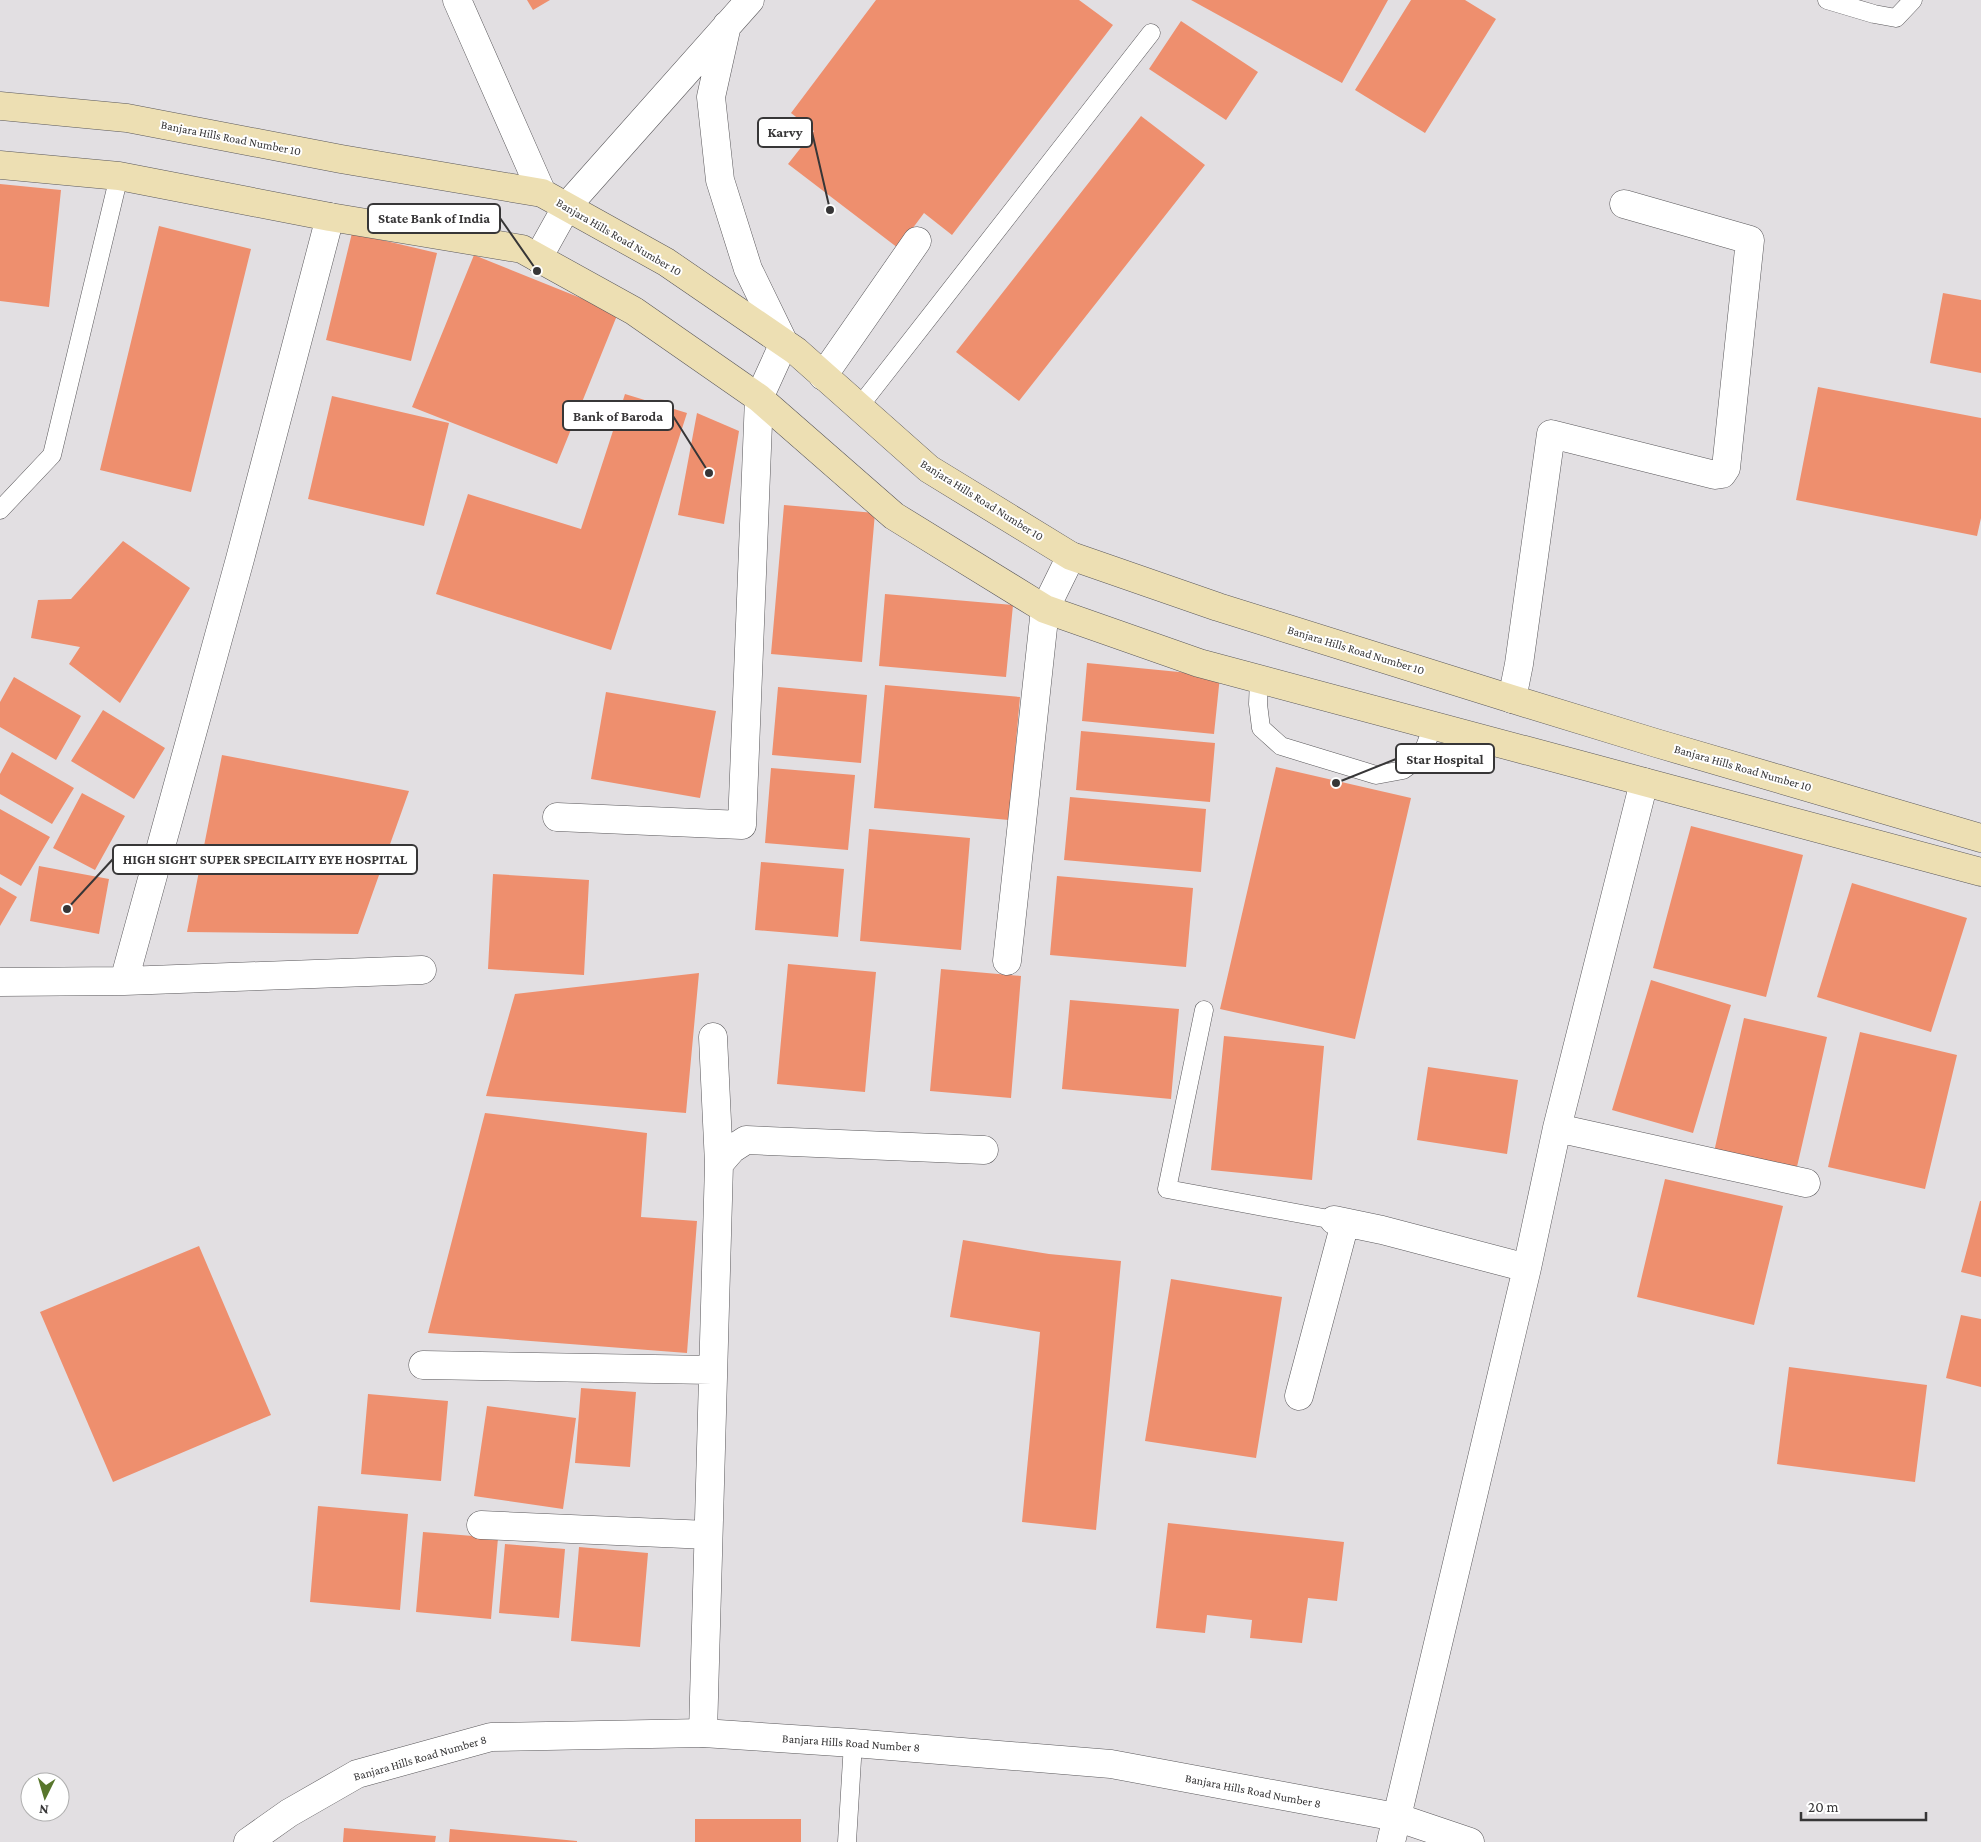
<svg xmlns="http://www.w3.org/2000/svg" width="1981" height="1842" font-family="'Crimson Pro',serif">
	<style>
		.building { fill: #ee8f6e }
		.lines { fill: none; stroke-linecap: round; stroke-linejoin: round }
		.service-casing { stroke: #5a585b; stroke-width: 19 }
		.minor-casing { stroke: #5a585b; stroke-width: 29 }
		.tertiary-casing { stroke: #5a585b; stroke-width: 29 }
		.secondary-casing { stroke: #5a585b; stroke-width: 29 }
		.service { stroke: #fff; stroke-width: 18 }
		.minor { stroke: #fff; stroke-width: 28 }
		.tertiary { stroke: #fff; stroke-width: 28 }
		.secondary { stroke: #eddfb3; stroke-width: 28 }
		.labels { text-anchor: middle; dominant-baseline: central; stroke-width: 4; stroke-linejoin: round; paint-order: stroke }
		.street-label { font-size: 12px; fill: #373637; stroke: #fff }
		.leader { fill: none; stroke: #373637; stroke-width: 2 }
		.callout-dot { fill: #373637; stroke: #fff; stroke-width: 2 }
		.callout { fill: #fff; stroke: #373637; stroke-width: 2 }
		.callout-label { font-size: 14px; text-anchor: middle; font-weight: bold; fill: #373637 }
	</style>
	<rect width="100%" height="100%" fill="#e2dfe2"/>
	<!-- building -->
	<path class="building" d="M527 0H550L533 10Z
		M876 0H1079L1113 25 952 235 924 213 898 248 788 164 814 131 791 113Z
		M1191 0H1388L1342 83Z
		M1411 0H1465L1496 19 1425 133 1355 90Z
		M1181 21 1258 72 1226 120 1149 69Z
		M1141 116 1205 165 1019 401 956 352Z
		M0 184 61 190 49 307 0 301Z
		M159 226 251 249 191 492 100 470Z
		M352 233 437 253 411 361 326 340Z
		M474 255 618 313 557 464 412 407Z
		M1943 293 1981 300V373L1930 363Z
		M1818 387 1981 418V518L1977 536 1796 500Z
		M625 394 687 413 611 650 436 594 468 494 581 529Z
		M332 396 449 423 424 526 308 499Z
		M697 413 739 431 724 524 678 515Z
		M784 505 875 513 862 662 771 654Z
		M123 541 190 588 120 703 69 664 80 647 31 638 38 600 71 599Z
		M885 594 1013 605 1006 677 879 666Z
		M1087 663 1220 676 1214 734 1082 721Z
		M14 677 81 716 56 760 0 727V702Z
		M885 685 1020 697 1009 820 874 808Z
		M778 687 867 695 861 763 772 755Z
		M606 692 716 711 700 798 591 779Z
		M103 710 165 748 134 799 71 761Z
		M1081 731 1215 743 1210 802 1076 790Z
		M12 752 74 788 52 824 0 794V774Z
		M222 755 409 791 358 934 187 932Z
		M1276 767 1411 798 1355 1039 1220 1009Z
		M771 768 855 775 848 850 765 843Z
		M82 793 125 816 95 870 53 848Z
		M1070 797 1206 809 1201 872 1064 860Z
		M0 809 50 837 21 886 0 874Z
		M1691 826 1803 855 1766 997 1653 968Z
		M869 829 970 838 961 950 860 941Z
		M761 862 844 869 838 937 755 930Z
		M39 866 109 879 99 934 30 921Z
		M493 874 589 880 584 975 488 969Z
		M1057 876 1193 888 1186 967 1050 955Z
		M1852 883 1967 918 1931 1032 1817 997Z
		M0 887 17 897 0 926Z
		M788 964 876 972 865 1092 777 1084Z
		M941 969 1021 976 1011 1098 930 1091Z
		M699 973 686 1113 486 1096 515 994Z
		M1651 980 1731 1005 1693 1133 1612 1110Z
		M1070 1000 1179 1009 1171 1099 1062 1089Z
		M1744 1018 1827 1037 1796 1171 1714 1152Z
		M1860 1032 1957 1055 1925 1189 1828 1167Z
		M1224 1036 1324 1046 1312 1180 1211 1170Z
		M1428 1067 1518 1080 1507 1154 1417 1140Z
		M485 1113 647 1133 641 1217 697 1221 687 1353 428 1333Z
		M1665 1179 1783 1206 1754 1325 1637 1297Z
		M1980 1201H1981V1277L1961 1272Z
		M963 1240 1049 1254 1121 1261 1096 1530 1022 1522 1040 1332 950 1317Z
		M199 1246 271 1415 113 1482 40 1312Z
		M1171 1279 1282 1297 1256 1458 1145 1441Z
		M1961 1315 1981 1319V1387L1946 1378Z
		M1789 1367 1927 1385 1915 1482 1777 1464Z
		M581 1388 636 1392 630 1467 575 1463Z
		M368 1394 448 1401 441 1481 361 1474Z
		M487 1406 576 1418 563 1509 474 1496Z
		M318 1506 408 1514 400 1610 310 1602Z
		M1168 1523 1344 1542 1337 1601 1308 1598 1302 1643 1250 1638 1252 1620 1207 1615 1205 1633 1156 1628Z
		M423 1532 498 1538 491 1619 416 1612Z
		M505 1544 565 1549 559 1618 499 1613Z
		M579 1547 648 1553 640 1647 571 1641Z
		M695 1819H801V1842H695Z
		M344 1828 436 1836 435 1842H343Z
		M450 1829 577 1841V1842H449Z"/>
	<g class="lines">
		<!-- service casing -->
		<g class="service-casing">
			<path id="service" d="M1827 0 1874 14 1896 18 1913 0
				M859 407 1151 33
				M0 510 52 455 119 176
				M1259 679 1258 704 1261 728 1281 746 1376 775 1403 770 1421 757 1433 726
				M1204 1010 1167 1189 1334 1220
				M847 1842 853 1743"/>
		</g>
		<!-- minor casing -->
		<g class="minor-casing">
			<path id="minor" d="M457 0 542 193
				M538 258 567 206 750 0
				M823 376 917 241
				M1512 699 1519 664 1551 434 1715 475 1722 474 1726 468 1750 240 1624 204
				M557 817 742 825 759 398 784 343 748 269 720 180 711 97 727 25
				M1007 961 1045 609 1071 556
				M124 981 422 970
				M0 982 124 981 240 559 330 217
				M1557 1128 1806 1183
				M719 1164 732 1149 746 1140 984 1150
				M1334 1220 1382 1230 1527 1268
				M423 1365 712 1370
				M1299 1396 1345 1223
				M481 1525 708 1535
				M703 1733 719 1164 713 1037
				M1391 1842 1527 1268 1557 1128 1644 782"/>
		</g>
		<!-- tertiary casing -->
		<g class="tertiary-casing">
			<path id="tertiary" d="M248 1842 289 1813 357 1774 491 1737 703 1733 853 1743 1111 1764 1396 1817 1470 1842"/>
		</g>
		<!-- secondary casing -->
		<g class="secondary-casing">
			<path id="secondary" d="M0 106 127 118 341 159 542 193 666 262 796 351 929 469 1071 556 1218 607 1512 699 1656 743 1981 838
				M0 165 119 176 330 217 522 249 634 311 759 398 894 516 1045 609 1199 663 1981 872"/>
		</g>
		<!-- service -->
		<use href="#service" class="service"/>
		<!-- minor -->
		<use href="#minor" class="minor"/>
		<!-- tertiary -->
		<use href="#tertiary" class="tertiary"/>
		<!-- secondary -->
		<use href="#secondary" class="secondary"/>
	</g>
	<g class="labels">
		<!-- street labels -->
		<g class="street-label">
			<text transform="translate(231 138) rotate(11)">Banjara Hills Road Number 10</text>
			<text transform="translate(619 237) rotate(30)">Banjara Hills Road Number 10</text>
			<text transform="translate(982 500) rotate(32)">Banjara Hills Road Number 10</text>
			<text transform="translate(1356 650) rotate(17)">Banjara Hills Road Number 10</text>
			<text transform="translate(1743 768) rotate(16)">Banjara Hills Road Number 10</text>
			<text transform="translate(851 1743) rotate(4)">Banjara Hills Road Number 8</text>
			<text transform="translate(420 1758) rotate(-16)">Banjara Hills Road Number 8</text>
			<text transform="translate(1253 1791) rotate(11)">Banjara Hills Road Number 8</text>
		</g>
	</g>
	<!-- callouts -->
	<path class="leader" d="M830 210L812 132M537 271L500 218M709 473L673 416M1336 783L1396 759M67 909L113 859"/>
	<g class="callout-dot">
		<circle cx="830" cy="210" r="5"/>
		<circle cx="537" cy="271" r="5"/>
		<circle cx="709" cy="473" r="5"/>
		<circle cx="1336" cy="783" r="5"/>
		<circle cx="67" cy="909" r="5"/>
	</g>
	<g class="callout">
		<rect x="758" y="118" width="54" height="29" rx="5"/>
		<rect x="368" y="204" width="132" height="29" rx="5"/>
		<rect x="563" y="401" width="110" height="29" rx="5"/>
		<rect x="1396" y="744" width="98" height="29" rx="5"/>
		<rect x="113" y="845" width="304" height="29" rx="5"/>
	</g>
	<g class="callout-label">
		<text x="785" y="137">Karvy</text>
		<text x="434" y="223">State Bank of India</text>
		<text x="618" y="421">Bank of Baroda</text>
		<text x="1445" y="764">Star Hospital</text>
		<text x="265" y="864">HIGH SIGHT SUPER SPECILAITY EYE HOSPITAL</text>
	</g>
	<!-- north arrow -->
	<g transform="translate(45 1797) rotate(185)"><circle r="24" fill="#ffffff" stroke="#afafaf"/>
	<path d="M0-4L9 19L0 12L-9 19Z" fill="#58762c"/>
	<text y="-8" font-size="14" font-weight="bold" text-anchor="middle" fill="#373637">N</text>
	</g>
	<!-- scale -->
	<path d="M1801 1812v8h125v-8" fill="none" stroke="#373637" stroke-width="2.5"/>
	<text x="1808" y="1812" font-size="15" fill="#373637" stroke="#ffffff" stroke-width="4" paint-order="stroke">20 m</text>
</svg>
